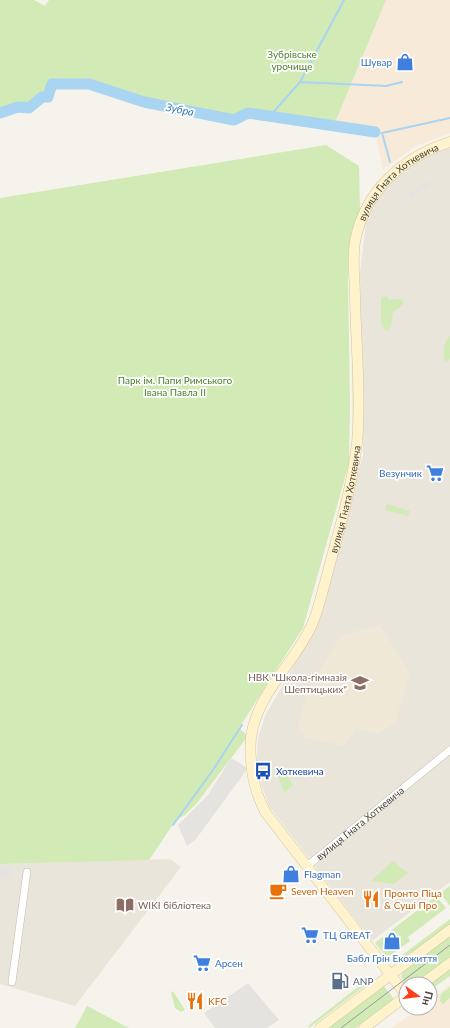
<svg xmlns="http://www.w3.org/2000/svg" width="450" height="1028" font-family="Lato,sans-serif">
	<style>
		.residential { fill: #eae5da }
		.commercial { fill: #f7ead8 }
		.education { fill: #efe8d6 }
		.green { fill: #d2eab5 }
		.parking { fill: #e5e3e0 }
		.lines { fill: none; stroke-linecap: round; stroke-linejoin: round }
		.stream { stroke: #a9d4f2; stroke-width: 2 }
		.river { stroke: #a9d4f2; stroke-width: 11 }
		.street-casing { stroke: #c2bbae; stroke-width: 8 }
		.secondary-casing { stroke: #d6c79b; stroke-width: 11 }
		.street { stroke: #fff; stroke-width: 7 }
		.secondary { stroke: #fff3cd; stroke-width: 10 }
		.tram { stroke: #9a9a9a; stroke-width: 1 }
		.labels { text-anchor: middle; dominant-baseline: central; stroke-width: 3.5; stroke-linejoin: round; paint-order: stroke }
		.park-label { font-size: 10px; fill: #4a7f2a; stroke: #fff }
		.shop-label { font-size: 10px; fill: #366cbe; stroke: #fff; text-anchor: start }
		.street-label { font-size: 10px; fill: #4b4439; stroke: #fff }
		.education-label { font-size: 10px; fill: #785e54; stroke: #fff; text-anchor: end }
		.transit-label { font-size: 10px; fill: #164399; stroke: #fff; text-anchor: start }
		.food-label { font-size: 10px; fill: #c56008; stroke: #fff; text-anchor: start }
		.service-label { font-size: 10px; fill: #4e5e75; stroke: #fff; text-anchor: start }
		.water-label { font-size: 11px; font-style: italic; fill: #2e7ab2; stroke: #fff }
	</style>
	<rect width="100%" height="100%" fill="#f6f3ec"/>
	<!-- residential -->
	<path class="residential" d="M450 148V882L372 941 269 806 256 770 258 738 265 716 303 650 343 528 363 455 360 273 366 222 374 200 393 176 427 153Z
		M170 859 181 867 75 1006 0 984V864Z"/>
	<!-- commercial -->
	<path class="commercial" d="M386 0H450V133L414 147 383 170 376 136 334 125Z
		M450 985V1028H392L419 1008H430V1000Z"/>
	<!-- education -->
	<path class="education" d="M380 625 410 673 395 723 378 734 356 728 344 746 305 737 298 728 307 693 341 635Z"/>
	<!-- green -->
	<path class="green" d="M0 0H34L45 6 49 0H386L334 125 248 113 234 120 144 102 89 84H52L48 97H42L29 108 18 107 0 113Z
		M326 145 359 166 360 211 349 245 348 284 350 405 349 463 303 628 239 728 248 736 197 803 185 815 176 820 149 860 0 864V198Z
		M387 296 389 300 401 299 403 301V305L393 312 391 327 387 331 385 330 381 322V297Z
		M450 336V359L446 363C442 356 443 341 450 336Z
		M387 504 410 511 408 516 385 510Z
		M281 767 293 785 284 793 276 770Z
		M393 861 408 873 394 884 371 881Z
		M450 886V906L440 893Z
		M436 896 446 908 408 937 410 941 387 958 375 943Z
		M450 919V925L393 965V962Z
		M450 935V957L413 984H406L401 977 403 972Z
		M450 970V976L430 990V984Z
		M372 976 374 979 309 1028 308 1026Z
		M384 986 394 999 356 1028H327Z
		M450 987V998L443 1004 440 1001 441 994Z
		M173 991 185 1010 181 1012 175 1008 171 993Z
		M87 1006 129 1028H75Z"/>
	<!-- parking -->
	<path class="parking" d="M428 180 431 184 411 199 408 195Z
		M231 758 248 768 196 839 187 846 178 825 208 795Z
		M0 867H11V877L0 879Z
		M248 983 279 1020 267 1028H215L204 1013Z"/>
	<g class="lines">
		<!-- stream -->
		<path class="stream" d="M300 82 386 86 402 82
			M270 116 300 82 344 0
			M390 162 382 133 450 118
			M173 825 213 770 242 725"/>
		<!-- river -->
		<path class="river" d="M0 113 18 107 29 108 42 97H48L52 84H89L144 102 234 120 248 113 375 132"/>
		<!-- street casing -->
		<g class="street-casing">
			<g id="street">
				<path id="s1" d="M307 866 450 750"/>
				<path d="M12 982 27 872"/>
			</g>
		</g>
		<!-- secondary casing -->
		<g class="secondary-casing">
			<g id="secondary">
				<path d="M422 984 450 963"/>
				<path id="s2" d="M406 995 266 813C257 797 252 779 251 760 250 749 250 738 253 727 263 686 303 654 316 614 323 592 328 570 334 549 344 514 353 479 357 443 361 398 356 344 355 298 355 279 352 260 355 242 364 191 403 157 450 142"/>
				<path d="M320 1028 450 930"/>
				<path d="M364 1028 406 996"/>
			</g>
		</g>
		<!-- street -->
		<use href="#street" class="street"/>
		<!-- secondary -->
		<use href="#secondary" class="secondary"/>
		<!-- tram -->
		<path class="tram" d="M341 1028 450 945"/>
	</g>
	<!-- icons -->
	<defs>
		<g id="shop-bare" transform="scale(1.38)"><path d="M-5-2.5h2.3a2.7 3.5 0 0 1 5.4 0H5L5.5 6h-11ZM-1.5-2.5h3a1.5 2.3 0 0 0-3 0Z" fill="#3f7fe0" stroke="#fff" stroke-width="2.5" paint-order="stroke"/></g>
		<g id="supermarket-bare" transform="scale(1.38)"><path d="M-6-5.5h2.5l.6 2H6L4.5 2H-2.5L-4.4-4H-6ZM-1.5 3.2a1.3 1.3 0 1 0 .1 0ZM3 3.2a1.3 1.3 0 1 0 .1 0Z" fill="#3f7fe0" stroke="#fff" stroke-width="2.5" paint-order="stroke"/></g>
		<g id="school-bare" transform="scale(1.38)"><path d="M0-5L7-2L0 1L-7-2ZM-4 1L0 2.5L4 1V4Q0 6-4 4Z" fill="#8d6e63" stroke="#fff" stroke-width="2.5" paint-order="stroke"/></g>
		<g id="bus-bare" transform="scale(1.38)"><path d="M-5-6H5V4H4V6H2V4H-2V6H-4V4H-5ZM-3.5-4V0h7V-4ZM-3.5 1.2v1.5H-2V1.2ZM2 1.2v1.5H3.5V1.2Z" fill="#1a4fb4" stroke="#fff" stroke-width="2.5" paint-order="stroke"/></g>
		<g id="cafe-bare" transform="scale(1.38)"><path d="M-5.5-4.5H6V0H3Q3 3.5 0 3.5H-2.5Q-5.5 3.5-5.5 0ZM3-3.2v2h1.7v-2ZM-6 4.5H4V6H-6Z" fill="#e8710a" stroke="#fff" stroke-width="2.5" paint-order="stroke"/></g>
		<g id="restaurant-bare" transform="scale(1.38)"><path d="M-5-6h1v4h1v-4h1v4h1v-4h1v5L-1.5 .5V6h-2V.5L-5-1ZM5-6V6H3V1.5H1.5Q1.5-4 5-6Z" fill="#e8710a" stroke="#fff" stroke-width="2.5" paint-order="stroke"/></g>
		<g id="library-bare" transform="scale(1.38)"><path d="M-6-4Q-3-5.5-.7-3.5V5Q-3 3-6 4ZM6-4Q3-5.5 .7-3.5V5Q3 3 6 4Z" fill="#8d6e63" stroke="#fff" stroke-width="2.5" paint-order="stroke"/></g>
		<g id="fuel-bare" transform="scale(1.38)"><path d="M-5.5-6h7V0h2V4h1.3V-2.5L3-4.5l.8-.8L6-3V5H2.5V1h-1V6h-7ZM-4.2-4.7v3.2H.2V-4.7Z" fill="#5c6f8a" stroke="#fff" stroke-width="2.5" paint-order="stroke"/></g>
	</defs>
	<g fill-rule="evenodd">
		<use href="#shop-bare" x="405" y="62"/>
		<use href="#supermarket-bare" x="435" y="473"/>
		<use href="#school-bare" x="360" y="683"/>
		<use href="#bus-bare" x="263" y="771"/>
		<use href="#shop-bare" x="291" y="874"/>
		<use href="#cafe-bare" x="278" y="891"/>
		<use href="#restaurant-bare" x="371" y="899"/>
		<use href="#library-bare" x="125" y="905"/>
		<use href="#supermarket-bare" x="310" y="935"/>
		<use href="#shop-bare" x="392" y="941"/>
		<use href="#supermarket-bare" x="202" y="963"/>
		<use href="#fuel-bare" x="340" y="981"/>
		<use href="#restaurant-bare" x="195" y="1001"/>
	</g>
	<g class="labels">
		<!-- park labels -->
		<g class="park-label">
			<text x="292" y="54">Зубрівське<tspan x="292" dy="12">урочище</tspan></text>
			<text x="175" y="380">Парк ім. Папи Римського<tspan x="175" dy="12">Івана Павла ІІ</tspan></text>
		</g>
		<!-- shop labels -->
		<g class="shop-label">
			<text x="392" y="62" text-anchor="end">Шувар</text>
			<text x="422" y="473" text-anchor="end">Везунчик</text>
			<text x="304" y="874">Flagman</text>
			<text x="323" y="935">ТЦ GREAT</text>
			<text x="392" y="958" text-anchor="middle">Бабл Грін Eкожиття</text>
			<text x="215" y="963">Арсен</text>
		</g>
		<!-- street labels -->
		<g class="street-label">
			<text stroke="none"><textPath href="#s2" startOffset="903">вулиця Гната Хоткевича</textPath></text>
			<text stroke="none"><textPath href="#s2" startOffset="567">вулиця Гната Хоткевича</textPath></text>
			<text stroke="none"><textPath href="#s1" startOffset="68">вулиця Гната Хоткевича</textPath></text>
		</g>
		<!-- education labels -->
		<g class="education-label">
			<text x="347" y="677">НВК "Школа-гімназія<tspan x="347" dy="12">Шептицьких"</tspan></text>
			<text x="138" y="905" text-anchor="start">WIKI бібліотека</text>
		</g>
		<!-- transit labels -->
		<g class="transit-label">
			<text x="276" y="771">Хоткевича</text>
		</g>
		<!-- food labels -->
		<g class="food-label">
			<text x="291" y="891">Seven Heaven</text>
			<text x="384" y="893">Пронто Піца<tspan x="384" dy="12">&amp; Суші Про</tspan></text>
			<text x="208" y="1001">KFC</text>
		</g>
		<!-- service labels -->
		<g class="service-label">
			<text x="353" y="981">ANP</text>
		</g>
		<!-- water labels -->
		<g class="water-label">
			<text transform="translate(180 109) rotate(11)">Зубра</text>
		</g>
	</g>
	<!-- north arrow -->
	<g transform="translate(418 996) rotate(104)"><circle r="19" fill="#ffffff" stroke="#b7b4b0"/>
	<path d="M0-3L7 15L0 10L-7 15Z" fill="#fc3f1d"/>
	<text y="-6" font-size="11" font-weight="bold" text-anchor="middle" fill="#4b4439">Пн</text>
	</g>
</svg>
